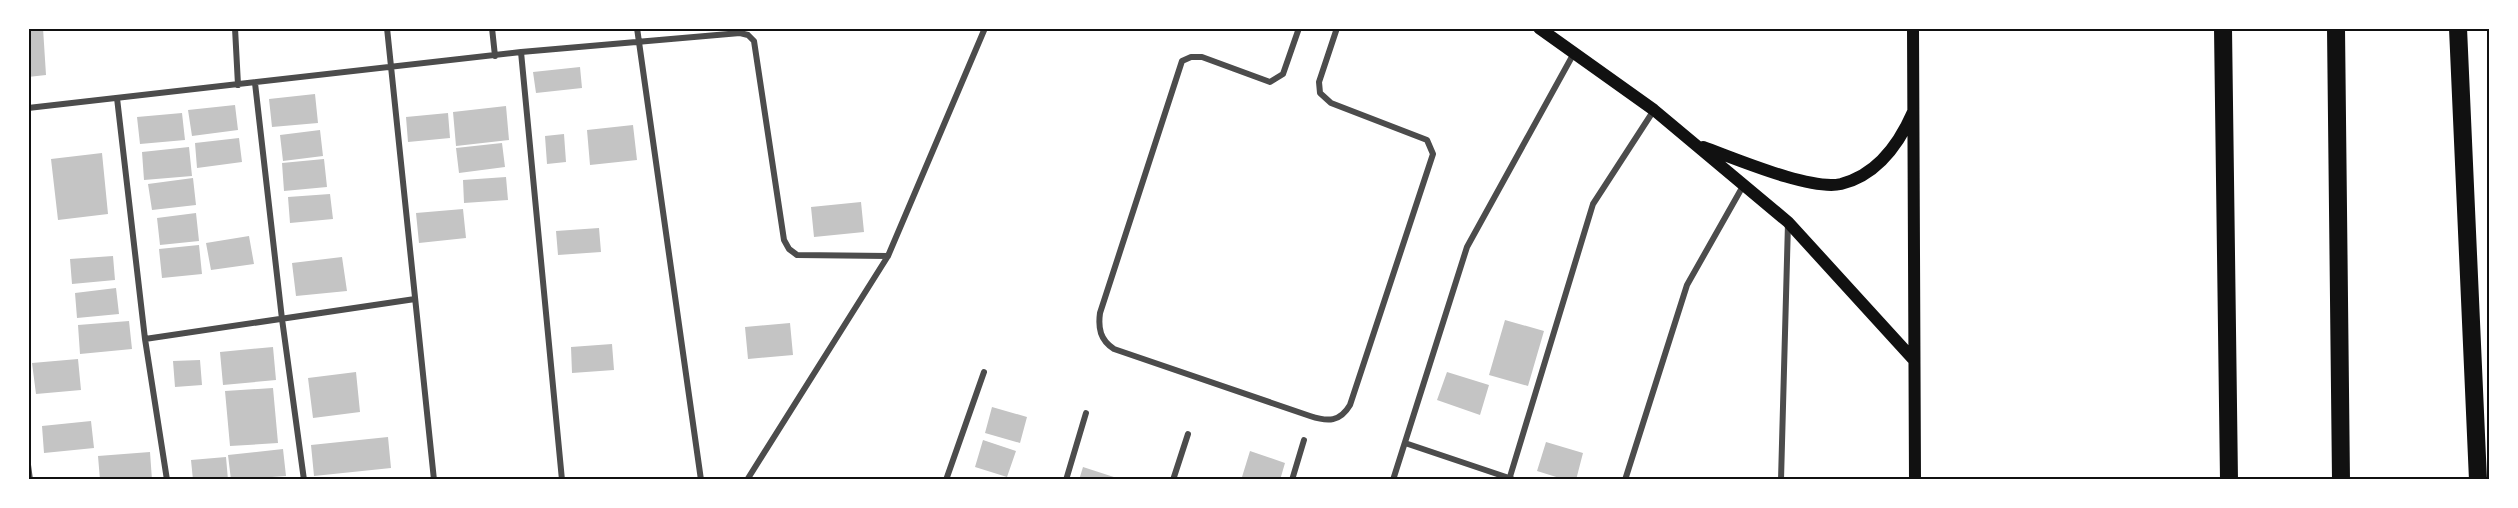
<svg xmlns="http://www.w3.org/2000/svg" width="2518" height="508" font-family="'PT Sans Narrow',sans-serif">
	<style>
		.building { fill: #c4c4c4 }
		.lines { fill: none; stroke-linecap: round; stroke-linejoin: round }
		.minor { stroke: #4c4c4c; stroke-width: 6 }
		.secondary { stroke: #111; stroke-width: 12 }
		.motorway { stroke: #111; stroke-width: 18 }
		.neatline { fill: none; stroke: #111; stroke-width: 2 }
	</style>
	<rect width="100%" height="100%" fill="#fff"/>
	<!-- building -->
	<path class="building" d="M28 28H43L46 75 28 77Z
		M580 67 582 88 536 93 533 72Z
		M315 94 318 123 272 127 269 99Z
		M235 105 238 130 192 136 188 110Z
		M506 106 509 140 456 146 453 112Z
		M182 113 185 140 140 144 137 117Z
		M448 113 450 138 408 142 406 117Z
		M633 125 637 160 590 165 587 130Z
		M320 130 323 156 283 161 280 135Z
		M564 134 566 162 547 164 545 136Z
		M239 138 242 162 197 168 195 143Z
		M502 143 505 167 459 173 456 148Z
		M189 147 192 176 144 180 142 152Z
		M102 153 108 214 58 220 51 159Z
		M324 159 327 187 284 191 282 163Z
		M506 177 508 200 464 203 463 180Z
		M193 178 196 205 152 210 148 184Z
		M330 194 333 219 290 223 288 197Z
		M861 202 864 232 814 237 811 207Z
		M463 209 466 238 419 243 416 213Z
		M196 213 199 241 160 245 157 218Z
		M599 228 601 252 558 255 556 231Z
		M249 236 254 264 211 270 206 243Z
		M199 245 202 274 162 278 159 249Z
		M113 256 115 280 72 284 70 259Z
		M342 257 347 291 296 296 292 263Z
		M116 288 119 314 77 318 75 293Z
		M1505 320 1544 331 1528 386 1489 375Z
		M129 321 132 349 80 354 78 325Z
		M790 323 793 355 748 359 745 327Z
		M612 344 614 370 572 373 571 347Z
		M273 347 276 380 223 385 220 352Z
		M78 359 81 390 36 394 32 363Z
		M200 360 202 385 175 387 173 361Z
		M356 372 360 412 313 418 308 378Z
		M1447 372 1489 385 1480 415 1437 400Z
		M273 388 278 443 230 446 225 391Z
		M992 407 1027 417 1020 443 985 433Z
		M91 421 94 448 44 453 42 426Z
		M388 437 391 468 314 476 311 445Z
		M983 440 1016 451 1007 477 975 467Z
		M1546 442 1583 453 1576 480H1566L1537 471Z
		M283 449 286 476 231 480 228 455Z
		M1250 451 1285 463 1280 480H1250L1242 477Z
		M150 452 152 480H100L98 456Z
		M226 457 228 480H193L191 460Z
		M1083 467 1120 479 1119 480H1079Z"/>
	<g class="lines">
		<!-- minor -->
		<path class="minor" d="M235 28 238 85
			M387 28 434 480
			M492 28 495 56
			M637 28 701 480
			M1299 28 1283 74 1270 82 1202 57H1191L1182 61 1100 313C1098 328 1100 340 1114 349L1310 416C1328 422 1340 422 1350 405L1433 154 1427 140 1331 103 1320 93 1319 82 1337 28
			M521 52 562 480
			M255 83 282 319 304 480
			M117 98 145 339 167 480
			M28 108 521 52 740 33 748 35 754 41 784 240 789 249 797 255 888 256
			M145 339 415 299
			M1405 443 1512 479
			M28 465 30 480
			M747 480 888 256 985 28
			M946 480 984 372
			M1066 480 1086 413
			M1173 480 1188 434
			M1292 480 1304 440
			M1393 480 1467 247 1574 53
			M1509 480 1593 204 1654 110
			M1625 480 1687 285 1743 186
			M1781 480 1788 223"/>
		<!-- secondary -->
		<path class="secondary" d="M1539 28 1654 110 1788 222 1913 359
			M1913 28 1915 480
			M1703 147C1734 158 1810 191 1841 184 1877 175 1899 144 1913 112"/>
		<!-- motorway -->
		<path class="motorway" d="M2223 28 2229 480
			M2336 28 2341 480
			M2458 28 2478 480"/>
	</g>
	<!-- border -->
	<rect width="2518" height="508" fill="none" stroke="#ffffff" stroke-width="60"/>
	<rect x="30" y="30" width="2458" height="448" class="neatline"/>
</svg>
